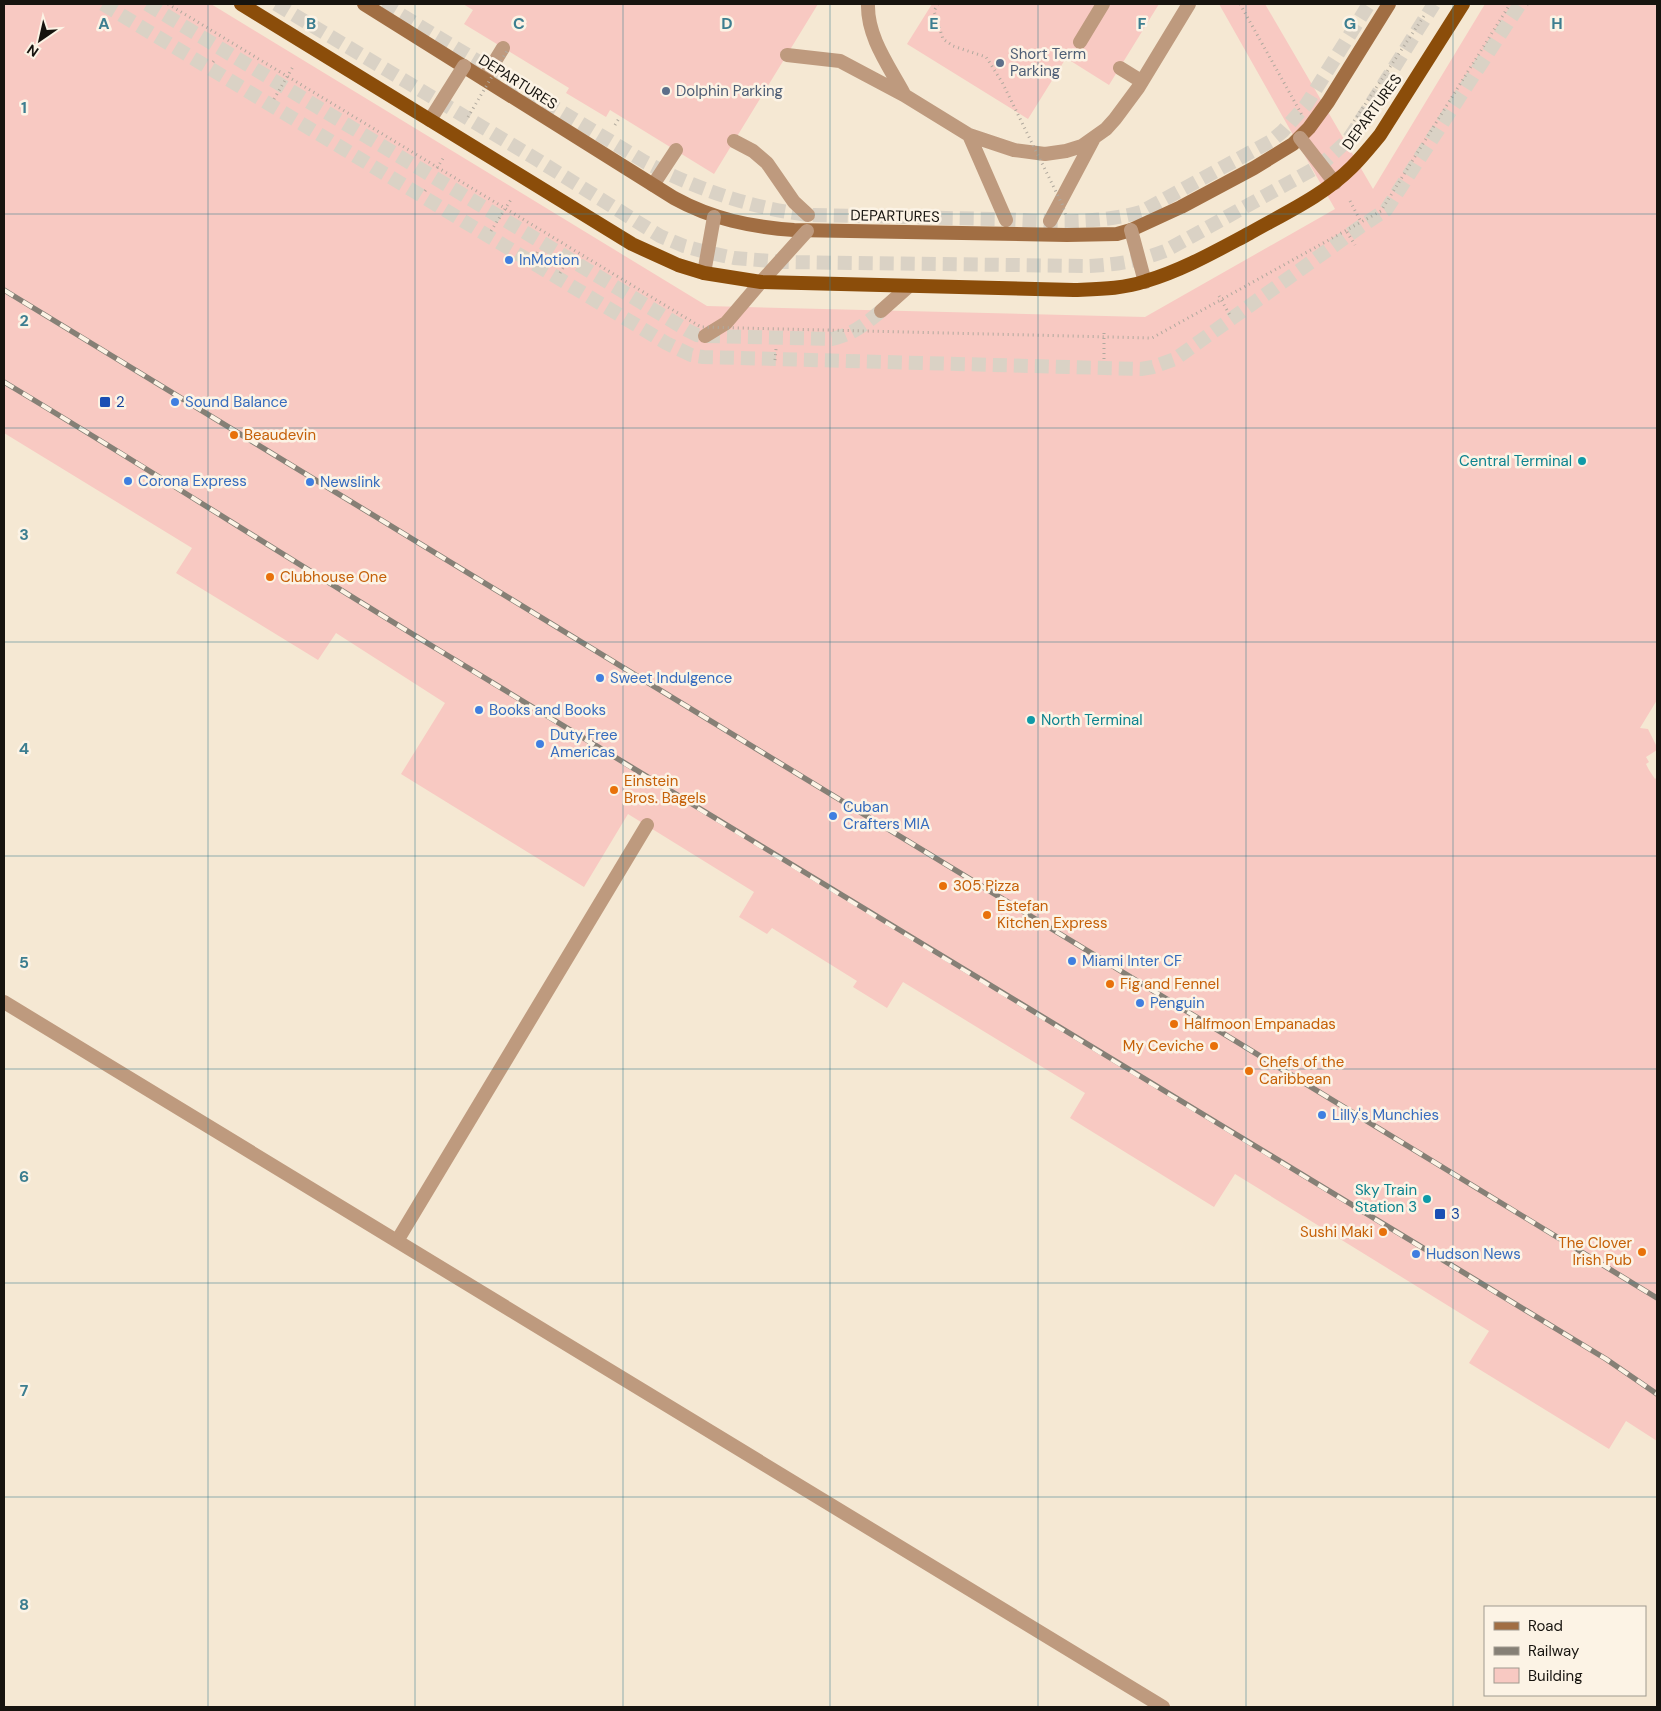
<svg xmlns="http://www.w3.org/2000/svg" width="1661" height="1711" font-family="'DM Sans',sans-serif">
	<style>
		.built { fill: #f5e8d3; fill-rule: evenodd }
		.building { fill: #f8c9c2 }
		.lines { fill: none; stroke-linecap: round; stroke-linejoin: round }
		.tertiary-tunnel { stroke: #dad2c5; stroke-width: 14; stroke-dasharray: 14 7; stroke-linecap: butt }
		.secondary-tunnel { stroke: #dad2c5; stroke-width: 14; stroke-dasharray: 14 7; stroke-linecap: butt }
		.primary-tunnel { stroke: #dad2c5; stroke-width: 14; stroke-dasharray: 14 7; stroke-linecap: butt }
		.path { stroke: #b0a99e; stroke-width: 3; stroke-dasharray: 1 4; stroke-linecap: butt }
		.service { stroke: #be9a7e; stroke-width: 14 }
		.tertiary { stroke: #be9a7e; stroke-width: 14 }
		.secondary { stroke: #a16e43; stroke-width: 14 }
		.rail-casing { stroke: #868076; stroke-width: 5.5 }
		.rail { stroke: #fcf3e5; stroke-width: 4; stroke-dasharray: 11; stroke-linecap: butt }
		.path-bridge { stroke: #b0a99e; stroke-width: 3; stroke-dasharray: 1 4; stroke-linecap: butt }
		.service-bridge { stroke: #be9a7e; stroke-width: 14 }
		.primary-bridge { stroke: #8b4d0a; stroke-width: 14 }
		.grid { fill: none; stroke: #3c7e90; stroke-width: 1; stroke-opacity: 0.55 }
		.service-dot { fill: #5c6f8a; stroke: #fcf3e5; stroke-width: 2 }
		.shop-dot { fill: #3f7fe0; stroke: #fcf3e5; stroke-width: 2 }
		.transit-dot { fill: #1a4fb4; stroke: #fcf3e5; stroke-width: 2 }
		.food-dot { fill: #e8710a; stroke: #fcf3e5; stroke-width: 2 }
		.culture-dot { fill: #0f9aa8; stroke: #fcf3e5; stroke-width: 2 }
		.labels { text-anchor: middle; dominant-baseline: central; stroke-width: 5; stroke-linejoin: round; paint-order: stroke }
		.service-label { font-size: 15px; fill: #4e5e75; stroke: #fcf3e5; text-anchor: start }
		.street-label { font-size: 15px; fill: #17140f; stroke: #fcf3e5 }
		.shop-label { font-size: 15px; fill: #366cbe; stroke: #fcf3e5; text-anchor: start }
		.transit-label { font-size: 15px; fill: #164399; stroke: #fcf3e5; text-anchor: start }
		.food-label { font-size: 15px; fill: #c56008; stroke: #fcf3e5; text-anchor: start }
		.culture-label { font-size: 15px; fill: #0d838f; stroke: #fcf3e5; text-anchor: end }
		.grid-label { font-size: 16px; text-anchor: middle; font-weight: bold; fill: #3c7e90; stroke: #fcf3e5; stroke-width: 5; stroke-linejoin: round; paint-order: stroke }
	</style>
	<rect width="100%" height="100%" fill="#fcf3e5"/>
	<!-- built -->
	<path class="built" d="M4 4H1657V1707H4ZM1485 1607H1645V1695H1485Z"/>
	<!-- building -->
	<path class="building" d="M4 4H211L707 306 1145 317 1335 209 1219 4H1265L1373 189 1485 4H1657V700L1640 728 1648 729 1657 747V750L1646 757 1649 762 1646 764 1649 770 1655 779 1657 777V1441L1626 1421 1609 1449 1469 1363 1489 1331 1235 1174 1214 1207 1070 1118 1085 1093 903 982 887 1008 853 987 857 981 772 928 767 934 739 917 754 892 628 814 584 887 401 774 445 703 336 633 318 660 176 573 192 548 4 433Z
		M463 4H818L714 174 610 110 606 117 566 93 569 88 464 24 473 10Z
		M932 4H1159L1109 85 1066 58 1028 119 907 44Z"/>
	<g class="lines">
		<!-- tertiary-tunnel -->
		<path class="tertiary-tunnel" d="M147 4 687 330 697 335 705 336 832 339C853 334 864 325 881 311"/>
		<!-- secondary-tunnel -->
		<path class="secondary-tunnel" d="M103 4 666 343 691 355 703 357 1141 369 1153 367 1175 359 1360 227 1386 210 1520 4
			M276 4 536 159 660 236 684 246 706 252 734 258 783 262 1088 266C1115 265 1139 261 1165 251L1321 165 1348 140 1358 125 1434 4"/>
		<!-- primary-tunnel -->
		<path class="primary-tunnel" d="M383 4 645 162C696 189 751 208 808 215 872 216 935 218 998 219 1046 221 1095 225 1141 212L1271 141 1283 131 1306 105 1369 4"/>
		<!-- path -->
		<path class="path" d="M1528 4 1531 6
			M213 62 216 58
			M274 99 294 65
			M1354 121 1426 13
			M615 125 620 117
			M425 191 428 187
			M491 231 512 198
			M1347 232 1355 245
			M537 253 538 251
			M560 273 563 268
			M1219 296 1231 317
			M1104 359V332
			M775 360 776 349"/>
		<!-- service -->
		<path class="service" d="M868 4C867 37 889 66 904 94
			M1080 42 1103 4
			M787 55 840 61 904 95 969 135 1014 150 1045 154 1066 151 1082 146 1106 129 1115 119 1138 88 1189 4
			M1120 68 1141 81
			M484 79 503 48
			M969 135 1006 220
			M734 141 753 151 767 163 794 202 808 215
			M653 185 676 150
			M1050 221 1093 140
			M705 336 726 323 761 282
			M4 1002 1163 1707
			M397 1241 647 825"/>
		<!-- tertiary -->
		<path class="tertiary" d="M881 311 909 286"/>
		<!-- secondary -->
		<path class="secondary" d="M364 4 674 198C712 219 751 227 794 230L1067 235 1117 234 1131 230 1181 207 1254 168 1293 144 1309 128 1328 102 1389 4"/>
		<!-- rail casing -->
		<g class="rail-casing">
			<path id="rail" d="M4 290 1657 1298
				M4 382C149 469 292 561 437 649 826 887 1216 1123 1606 1359L1657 1394"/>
		</g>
		<!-- rail -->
		<use href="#rail" class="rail"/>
		<!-- path-bridge -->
		<path class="path-bridge" d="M168 4 701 327 1152 338 1381 211 1510 4
			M938 4 934 11 943 39 953 46 986 57 1002 82 1062 204 1066 216
			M1240 4 1302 115
			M468 117 507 51
			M437 168 444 157
			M1350 201 1361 222"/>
		<!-- service-bridge -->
		<path class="service-bridge" d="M430 120 464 66
			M1300 138 1335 183
			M1131 230 1145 282
			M704 273 714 217
			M761 282 807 231"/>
		<!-- primary-bridge -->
		<path class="primary-bridge" d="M241 4 632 244 678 265 704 273 761 282 1074 290C1098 289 1123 289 1146 281 1183 270 1216 251 1250 233 1285 213 1323 196 1352 167 1362 157 1371 146 1380 135L1463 4"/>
	</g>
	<!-- grid -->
	<path class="grid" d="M208 4V1707M415 4V1707M623 4V1707M830 4V1707M1038 4V1707M1246 4V1707M1453 4V1707M4 214H1657M4 428H1657M4 642H1657M4 856H1657M4 1069H1657M4 1283H1657M4 1497H1657"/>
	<!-- markers -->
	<g class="service-dot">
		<circle cx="1000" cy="63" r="5"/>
		<circle cx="666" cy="91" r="5"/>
	</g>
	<g class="shop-dot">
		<circle cx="509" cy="260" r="5"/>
		<circle cx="175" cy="402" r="5"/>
		<circle cx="128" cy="481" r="5"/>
		<circle cx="310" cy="482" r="5"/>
		<circle cx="600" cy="678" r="5"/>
		<circle cx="479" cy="710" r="5"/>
		<circle cx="540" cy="744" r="5"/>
		<circle cx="833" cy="816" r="5"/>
		<circle cx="1072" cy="961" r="5"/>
		<circle cx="1140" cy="1003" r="5"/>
		<circle cx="1322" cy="1115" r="5"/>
		<circle cx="1416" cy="1254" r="5"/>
	</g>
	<g class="transit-dot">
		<rect x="99" y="396" width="12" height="12" rx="2.5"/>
		<rect x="1434" y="1208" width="12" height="12" rx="2.5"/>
	</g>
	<g class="food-dot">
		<circle cx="234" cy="435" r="5"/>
		<circle cx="270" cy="577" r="5"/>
		<circle cx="614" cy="790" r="5"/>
		<circle cx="943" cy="886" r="5"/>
		<circle cx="987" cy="915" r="5"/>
		<circle cx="1110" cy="984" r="5"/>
		<circle cx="1174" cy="1024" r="5"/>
		<circle cx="1214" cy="1046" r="5"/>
		<circle cx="1249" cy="1071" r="5"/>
		<circle cx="1383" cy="1232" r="5"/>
		<circle cx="1642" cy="1252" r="5"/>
	</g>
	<g class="culture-dot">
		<circle cx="1582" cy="461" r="5"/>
		<circle cx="1031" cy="720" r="5"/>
		<circle cx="1427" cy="1199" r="5"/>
	</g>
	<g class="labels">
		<!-- service labels -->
		<g class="service-label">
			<text x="1010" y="54">Short Term<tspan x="1010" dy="17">Parking</tspan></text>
			<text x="676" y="91">Dolphin Parking</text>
		</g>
		<!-- street labels -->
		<g class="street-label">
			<text transform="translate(518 82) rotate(32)">DEPARTURES</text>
			<text transform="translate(1372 112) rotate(-54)">DEPARTURES</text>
			<text transform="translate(895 216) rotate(1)">DEPARTURES</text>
		</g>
		<!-- shop labels -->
		<g class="shop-label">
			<text x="519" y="260">InMotion</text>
			<text x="185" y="402">Sound Balance</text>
			<text x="138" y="481">Corona Express</text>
			<text x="320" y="482">Newslink</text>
			<text x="610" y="678">Sweet Indulgence</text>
			<text x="489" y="710">Books and Books</text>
			<text x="550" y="735">Duty Free<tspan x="550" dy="17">Americas</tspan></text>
			<text x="843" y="807">Cuban<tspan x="843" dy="17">Crafters MIA</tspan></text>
			<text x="1082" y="961">Miami Inter CF</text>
			<text x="1150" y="1003">Penguin</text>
			<text x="1332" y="1115">Lilly's Munchies</text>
			<text x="1426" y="1254">Hudson News</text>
		</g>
		<!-- transit labels -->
		<g class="transit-label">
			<text x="116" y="402">2</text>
			<text x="1451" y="1214">3</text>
		</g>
		<!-- food labels -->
		<g class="food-label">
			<text x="244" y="435">Beaudevin</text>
			<text x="280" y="577">Clubhouse One</text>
			<text x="624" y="781">Einstein<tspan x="624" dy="17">Bros. Bagels</tspan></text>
			<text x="953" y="886">305 Pizza</text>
			<text x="997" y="906">Estefan<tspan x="997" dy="17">Kitchen Express</tspan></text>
			<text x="1120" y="984">Fig and Fennel</text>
			<text x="1184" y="1024">Halfmoon Empanadas</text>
			<text x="1204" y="1046" text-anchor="end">My Ceviche</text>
			<text x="1259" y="1062">Chefs of the<tspan x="1259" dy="17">Caribbean</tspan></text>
			<text x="1373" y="1232" text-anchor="end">Sushi Maki</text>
			<text x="1632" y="1243" text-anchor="end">The Clover<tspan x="1632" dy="17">Irish Pub</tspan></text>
		</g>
		<!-- culture labels -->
		<g class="culture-label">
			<text x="1572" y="461">Central Terminal</text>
			<text x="1041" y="720" text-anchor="start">North Terminal</text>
			<text x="1417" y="1190">Sky Train<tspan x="1417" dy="17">Station 3</tspan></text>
		</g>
	</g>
	<g class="grid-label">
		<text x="104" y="29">A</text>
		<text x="311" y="29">B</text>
		<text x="519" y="29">C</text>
		<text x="727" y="29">D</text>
		<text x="934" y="29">E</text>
		<text x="1142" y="29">F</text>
		<text x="1350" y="29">G</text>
		<text x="1557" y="29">H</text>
		<text x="24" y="113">1</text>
		<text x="24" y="326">2</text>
		<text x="24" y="540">3</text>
		<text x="24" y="754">4</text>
		<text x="24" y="968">5</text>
		<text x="24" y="1182">6</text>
		<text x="24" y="1396">7</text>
		<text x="24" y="1610">8</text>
	</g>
	<!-- border -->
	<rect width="1661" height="1711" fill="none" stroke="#17140f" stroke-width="10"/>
	<!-- legend -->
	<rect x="1484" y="1606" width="162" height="90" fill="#fcf3e5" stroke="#a09a8f"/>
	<rect x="1494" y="1622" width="25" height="8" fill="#a16e43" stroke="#a09a8f"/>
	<text x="1528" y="1631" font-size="15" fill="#17140f">Road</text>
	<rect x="1494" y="1647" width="25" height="8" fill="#868076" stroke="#a09a8f"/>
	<text x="1528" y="1656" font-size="15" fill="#17140f">Railway</text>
	<rect x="1494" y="1668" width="25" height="15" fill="#f8c9c2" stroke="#a09a8f"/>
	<text x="1528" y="1681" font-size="15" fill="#17140f">Building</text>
	<!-- north arrow -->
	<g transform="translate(40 40) rotate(214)" stroke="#fcf3e5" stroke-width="4" paint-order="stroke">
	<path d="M0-4L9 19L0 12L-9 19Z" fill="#17140f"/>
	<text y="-8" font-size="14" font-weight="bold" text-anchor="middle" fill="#17140f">N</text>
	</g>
</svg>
